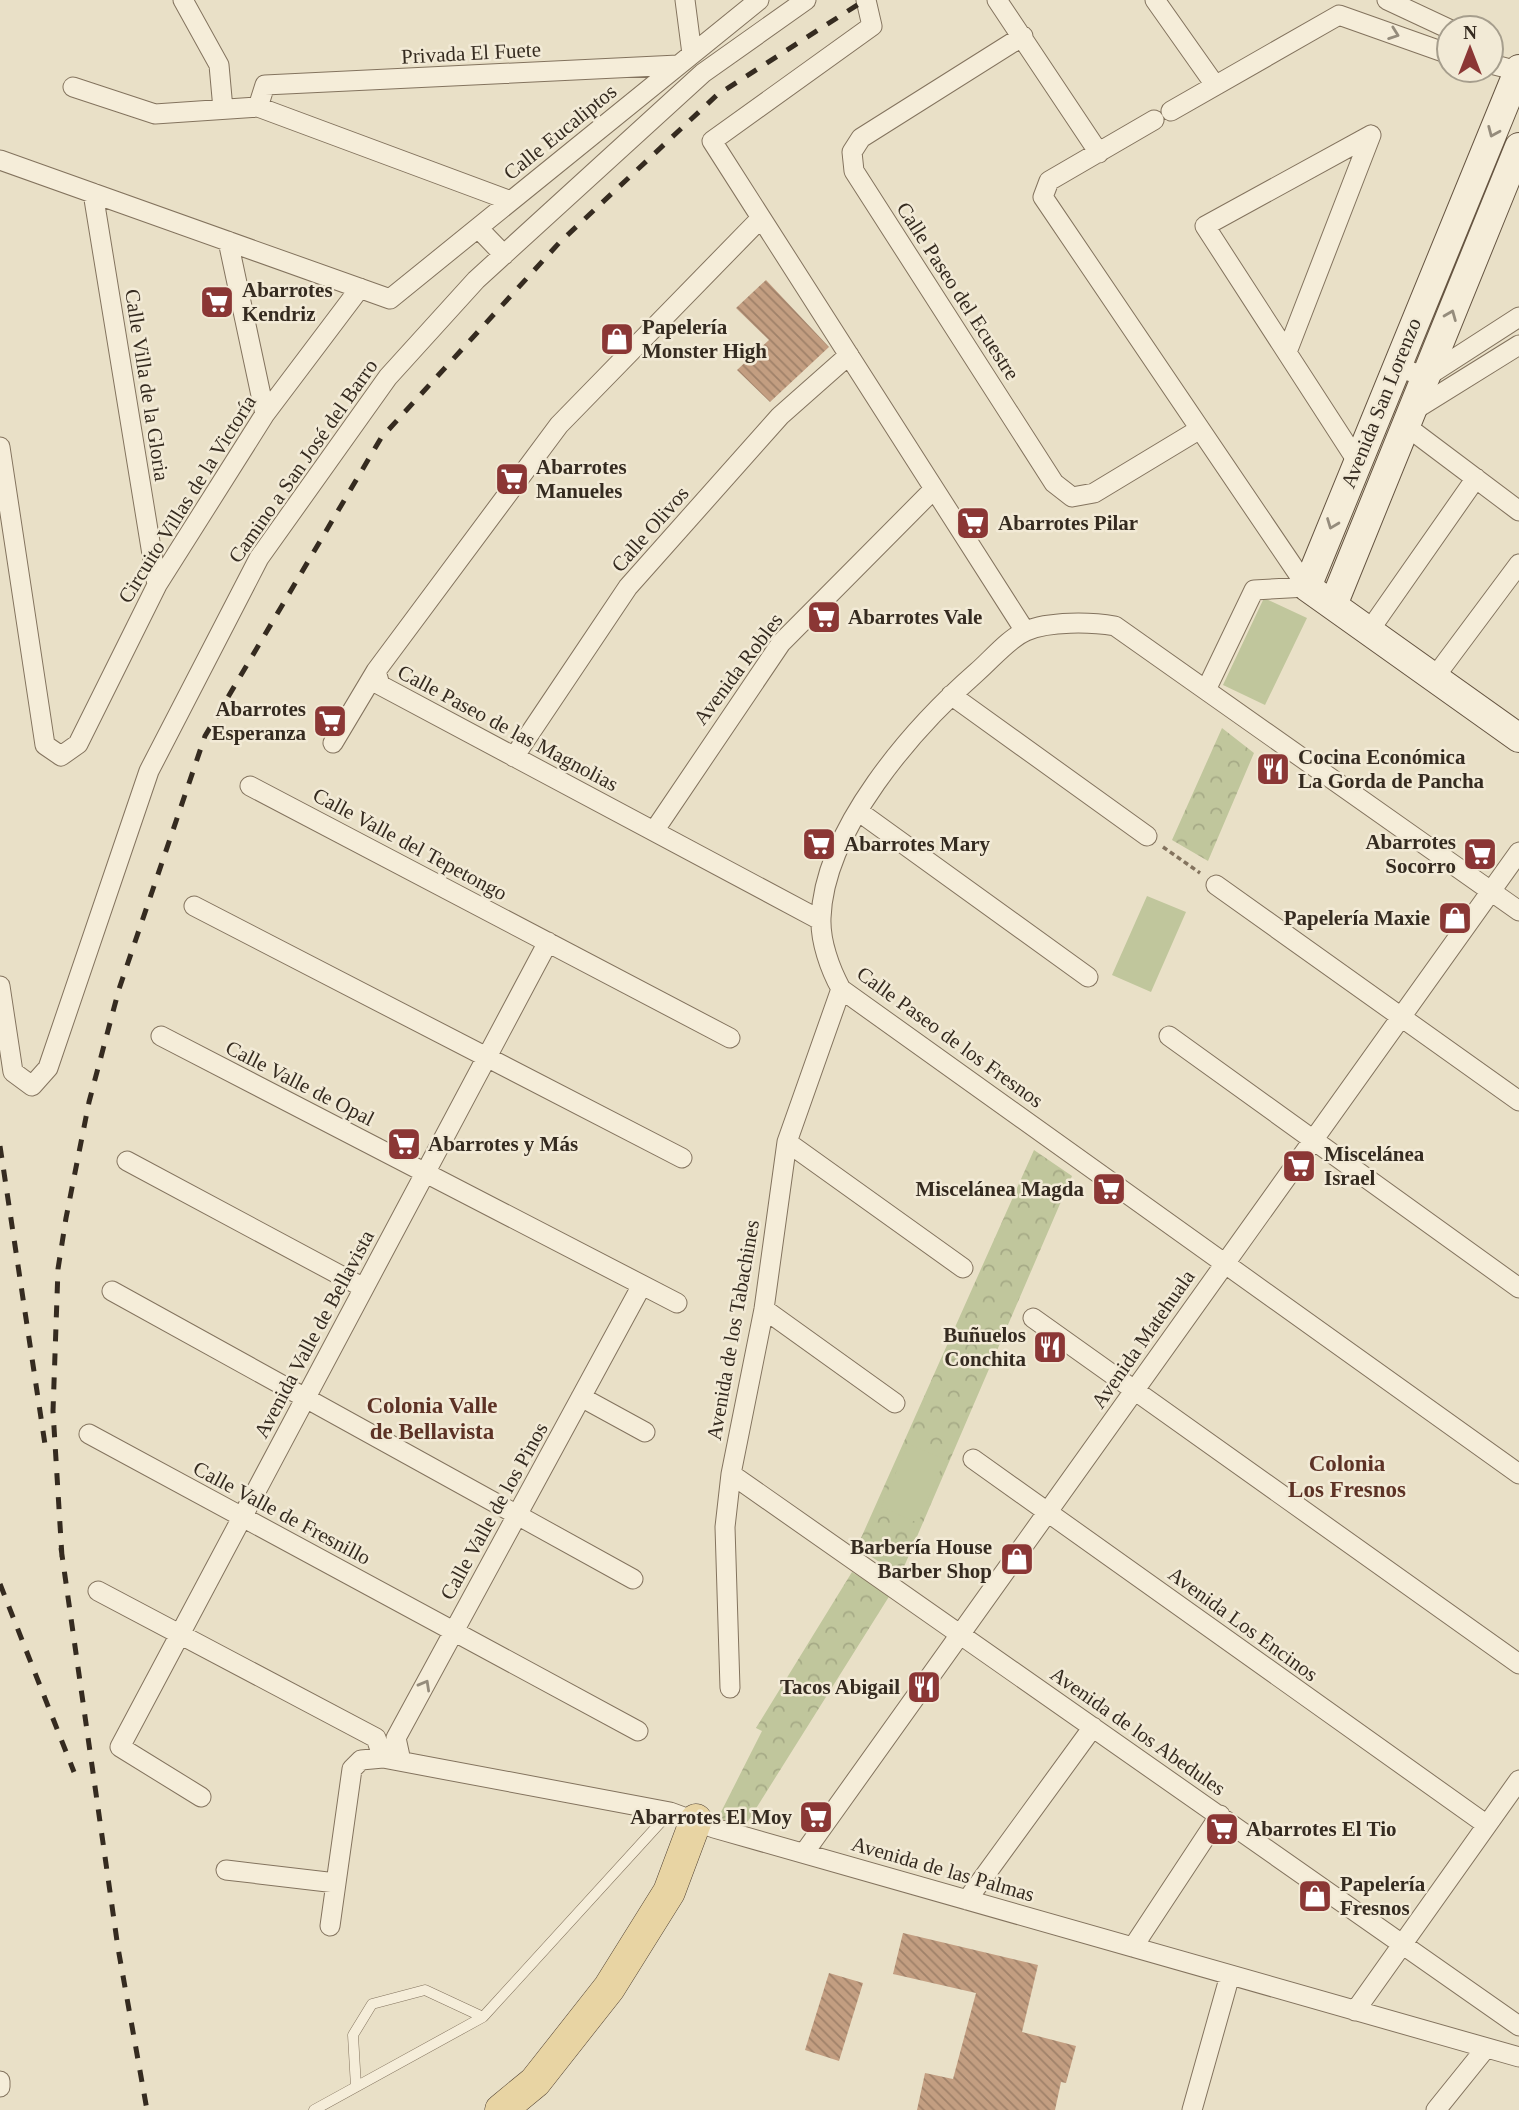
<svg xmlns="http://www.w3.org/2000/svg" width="1519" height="2110" font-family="Georgia,serif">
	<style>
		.park { fill: url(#park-crowns) }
		.pitch { fill: #c0c69c }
		.building { fill: url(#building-back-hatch) }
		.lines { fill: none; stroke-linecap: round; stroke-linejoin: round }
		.lane-casing { stroke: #83735e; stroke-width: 11 }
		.street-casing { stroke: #83735e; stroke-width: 21 }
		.secondary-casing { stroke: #655441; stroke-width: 30 }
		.primary-casing { stroke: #514132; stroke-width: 33 }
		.path { stroke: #83735e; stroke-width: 3.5; stroke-dasharray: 5 3.5; stroke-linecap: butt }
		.lane { stroke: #f5edd9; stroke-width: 10 }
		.street { stroke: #f5edd9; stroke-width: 19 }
		.secondary { stroke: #f5edd9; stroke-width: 28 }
		.primary { stroke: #e8d4a3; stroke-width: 32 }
		.rail { stroke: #352b20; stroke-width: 5; stroke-dasharray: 12 12; stroke-linecap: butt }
		.oneway { stroke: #958c7c }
		.labels { text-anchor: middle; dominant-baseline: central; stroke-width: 5; stroke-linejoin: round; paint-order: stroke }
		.street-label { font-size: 21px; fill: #352b20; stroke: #f2ead6 }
		.poi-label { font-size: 21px; font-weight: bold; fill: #352b20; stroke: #f2ead6; text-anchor: start }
		.neighbourhood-label { font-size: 23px; font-weight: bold; fill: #5d3225; stroke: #f2ead6 }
	</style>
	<defs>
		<pattern id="park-crowns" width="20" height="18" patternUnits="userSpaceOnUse" patternTransform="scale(1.75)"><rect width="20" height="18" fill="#c0c69c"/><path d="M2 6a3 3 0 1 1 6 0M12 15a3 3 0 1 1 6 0" fill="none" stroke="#a6aa86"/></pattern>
		<pattern id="building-back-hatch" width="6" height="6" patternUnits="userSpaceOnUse" patternTransform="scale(1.75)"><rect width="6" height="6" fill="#c39e81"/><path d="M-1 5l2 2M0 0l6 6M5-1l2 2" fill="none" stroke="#9f8169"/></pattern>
	</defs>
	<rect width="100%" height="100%" fill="#e9e0c7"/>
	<!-- park -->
	<path class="park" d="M1222 728 1254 753 1208 861 1172 840Z
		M1034 1150 1072 1176 900 1576 857 1547Z
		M852 1572 890 1595 745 1826 718 1818 762 1731 756 1728Z"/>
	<!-- pitch -->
	<path class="pitch" d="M1264 598 1307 618 1265 705 1223 685Z
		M1147 896 1186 912 1151 992 1112 975Z
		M908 1444 945 1459 918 1523 881 1507Z"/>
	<!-- building -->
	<path class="building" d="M766 280 829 347 770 402 737 370 769 340 736 308Z
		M903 1933 1038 1965 1022 2032 1076 2046 1066 2083 1061 2082 1055 2110H917L925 2073 953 2079 976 1993 893 1974Z
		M829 1973 863 1983 839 2061 805 2050Z"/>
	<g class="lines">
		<!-- lane casing -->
		<g class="lane-casing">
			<path id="lane" d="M356 2087 353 2035 372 2004 425 1990 483 2017
				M314 2110 483 2017 670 1812"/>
		</g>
		<!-- street casing -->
		<g class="street-casing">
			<path id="street" d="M183 0 219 65 223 109
				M685 0 692 54
				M866 0 872 26 712 141 1025 631
				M997 0 1099 153
				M1155 0 1215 85
				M1387 0 1449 29
				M1023 36 861 138 852 152 854 171 1054 483 1072 497 1094 493 1200 429
				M1491 64 1518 71
				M73 87 155 114 258 107 511 201
				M258 107 265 85 678 65
				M1171 111 1339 15 1449 54
				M1154 120 1049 181 1043 197 1307 587
				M0 160 390 299 759 0
				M93 193 157 585
				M761 218 559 425 376 671 380 685 820 920
				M478 228 504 255
				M228 241 265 414
				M1287 352 1371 135
				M1395 366 1426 377 1519 317
				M1408 414 1519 345
				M1406 426 1519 511
				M0 447 45 745 61 756 78 744 157 585 265 414 360 288
				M1357 461 1205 226 1371 135
				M1369 631 1476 478
				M1434 678 1519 564
				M1206 690 1254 590 1307 587
				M951 695 1147 836
				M333 743 376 671
				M514 757 628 587 780 416 849 355
				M250 786 730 1038
				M858 811 1088 977
				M654 831 781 643 934 489
				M1216 885 1519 1101
				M194 906 682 1158
				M1519 911 1115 626C1091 622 1049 621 1026 631 1009 638 991 660 977 672 913 728 824 829 821 918 820 941 830 969 841 989L1519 1474
				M0 986 13 1072 32 1086 48 1068 149 771 259 558 388 377 476 280 703 73 806 0
				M161 1036 677 1303
				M1169 1036 1519 1288
				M787 1142 963 1268
				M127 1161 364 1288
				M112 1291 633 1579
				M764 1309 895 1403
				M1033 1318 1519 1664
				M581 1397 645 1432
				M89 1434 638 1731
				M973 1459 1487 1825
				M731 1474 1519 2026
				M98 1591 376 1738 383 1758
				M730 1688 725 1527 731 1474 764 1309 787 1142 841 989
				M401 1761 396 1738 642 1285
				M201 1797 120 1747 548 942
				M804 1853 1519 852
				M226 1870 336 1883
				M967 1900 1093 1727
				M330 1926 352 1769 361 1760 383 1758 670 1812 714 1828 1519 2057
				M1133 1947 1220 1815
				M1355 2011 1519 1780
				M0 2081V2087
				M1192 2110 1230 1975
				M1436 2110 1486 2048"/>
		</g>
		<!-- secondary casing -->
		<g class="secondary-casing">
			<path id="secondary" d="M1519 69 1307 587 1519 738
				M1333 605 1519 147"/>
		</g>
		<!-- primary casing -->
		<g class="primary-casing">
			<path id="primary" d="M501 2110 535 2082 609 1988 669 1892 696 1820"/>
		</g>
		<!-- path -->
		<path class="path" d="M1163 847 1200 873"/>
		<!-- lane -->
		<use href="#lane" class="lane"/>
		<!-- street -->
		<use href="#street" class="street"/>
		<!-- secondary -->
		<use href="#secondary" class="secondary"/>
		<!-- primary -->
		<use href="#primary" class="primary"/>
		<!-- rail -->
		<path class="rail" d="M0 1146 46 1451
			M61 1548 118 1948 147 2110
			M62 1557 53 1411 58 1269 66 1218 89 1102 119 989 205 736 381 438 559 243 717 95 865 0
			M0 1584 74 1772"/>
	</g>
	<!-- one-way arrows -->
	<defs><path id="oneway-chevron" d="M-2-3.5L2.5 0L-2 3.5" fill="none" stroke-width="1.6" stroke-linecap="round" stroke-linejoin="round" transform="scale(1.75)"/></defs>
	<g class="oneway">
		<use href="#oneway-chevron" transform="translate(1394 34) rotate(20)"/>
		<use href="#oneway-chevron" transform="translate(1493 132) rotate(113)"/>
		<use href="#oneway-chevron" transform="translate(1451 315) rotate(-68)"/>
		<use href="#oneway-chevron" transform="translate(1332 524) rotate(111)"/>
		<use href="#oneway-chevron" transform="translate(425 1685) rotate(-61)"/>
	</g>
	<!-- icons -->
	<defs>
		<g id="supermarket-square" transform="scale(1.75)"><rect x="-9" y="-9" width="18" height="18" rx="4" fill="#8b3735" stroke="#f2ead6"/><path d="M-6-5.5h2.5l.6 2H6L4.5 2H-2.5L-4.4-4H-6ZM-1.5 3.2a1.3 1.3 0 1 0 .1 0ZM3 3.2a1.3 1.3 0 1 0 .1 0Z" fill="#fff"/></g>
		<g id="shop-square" transform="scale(1.75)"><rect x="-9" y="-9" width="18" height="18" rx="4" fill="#8b3735" stroke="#f2ead6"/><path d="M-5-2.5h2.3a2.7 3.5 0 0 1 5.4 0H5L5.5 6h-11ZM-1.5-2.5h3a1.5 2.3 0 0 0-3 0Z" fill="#fff"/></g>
		<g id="restaurant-square" transform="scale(1.75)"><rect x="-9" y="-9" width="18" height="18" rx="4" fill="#8b3735" stroke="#f2ead6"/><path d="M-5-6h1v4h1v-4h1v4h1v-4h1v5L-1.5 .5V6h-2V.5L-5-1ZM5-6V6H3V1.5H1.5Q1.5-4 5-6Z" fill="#fff"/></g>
	</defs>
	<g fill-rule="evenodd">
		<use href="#supermarket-square" x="217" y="302"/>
		<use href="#shop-square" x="617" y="339"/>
		<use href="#supermarket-square" x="512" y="479"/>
		<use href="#supermarket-square" x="973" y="523"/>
		<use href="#supermarket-square" x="824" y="617"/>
		<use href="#supermarket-square" x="330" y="721"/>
		<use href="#restaurant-square" x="1273" y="769"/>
		<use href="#supermarket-square" x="819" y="844"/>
		<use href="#supermarket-square" x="1480" y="854"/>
		<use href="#shop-square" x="1455" y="918"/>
		<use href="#supermarket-square" x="404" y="1144"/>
		<use href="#supermarket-square" x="1299" y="1166"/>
		<use href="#supermarket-square" x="1109" y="1189"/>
		<use href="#restaurant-square" x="1050" y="1347"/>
		<use href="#shop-square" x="1017" y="1559"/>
		<use href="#restaurant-square" x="924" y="1687"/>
		<use href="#supermarket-square" x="816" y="1817"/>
		<use href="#supermarket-square" x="1222" y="1829"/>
		<use href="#shop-square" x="1315" y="1896"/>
	</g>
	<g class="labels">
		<!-- street labels -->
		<g class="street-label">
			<text transform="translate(471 53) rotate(-3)">Privada El Fuete</text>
			<text transform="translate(560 132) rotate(-39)">Calle Eucaliptos</text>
			<text transform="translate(958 291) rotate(57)">Calle Paseo del Ecuestre</text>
			<text transform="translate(147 385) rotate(81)">Calle Villa de la Gloria</text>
			<text transform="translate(1381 403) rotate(-68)">Avenida San Lorenzo</text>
			<text transform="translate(303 461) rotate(-55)">Camino a San José del Barro</text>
			<text transform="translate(187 499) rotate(-58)">Circuito Villas de la Victoría</text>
			<text transform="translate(650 529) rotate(-49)">Calle Olivos</text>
			<text transform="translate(738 669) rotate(-53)">Avenida Robles</text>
			<text transform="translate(508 728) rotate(28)">Calle Paseo de las Magnolias</text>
			<text transform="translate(410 844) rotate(28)">Calle Valle del Tepetongo</text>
			<text transform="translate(950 1037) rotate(36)">Calle Paseo de los Fresnos</text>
			<text transform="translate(300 1083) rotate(27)">Calle Valle de Opal</text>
			<text transform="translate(733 1330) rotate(-80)">Avenida de los Tabachines</text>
			<text transform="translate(314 1334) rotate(-62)">Avenida Valle de Bellavista</text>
			<text transform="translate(1143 1339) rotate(-55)">Avenida Matehuala</text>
			<text transform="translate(494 1511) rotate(-61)">Calle Valle de los Pinos</text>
			<text transform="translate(282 1513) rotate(28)">Calle Valle de Fresnillo</text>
			<text transform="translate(1243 1624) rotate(36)">Avenida Los Encinos</text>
			<text transform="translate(1138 1731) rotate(35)">Avenida de los Abedules</text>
			<text transform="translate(943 1869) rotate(16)">Avenida de las Palmas</text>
		</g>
		<!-- poi labels -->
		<g class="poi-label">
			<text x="242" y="290">Abarrotes<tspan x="242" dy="24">Kendriz</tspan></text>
			<text x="642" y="327">Papelería<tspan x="642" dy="24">Monster High</tspan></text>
			<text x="536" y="467">Abarrotes<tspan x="536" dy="24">Manueles</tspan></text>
			<text x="998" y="523">Abarrotes Pilar</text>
			<text x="848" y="617">Abarrotes Vale</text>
			<text x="306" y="709" text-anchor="end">Abarrotes<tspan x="306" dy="24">Esperanza</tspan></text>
			<text x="1298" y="757">Cocina Económica<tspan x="1298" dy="24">La Gorda de Pancha</tspan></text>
			<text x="1456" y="842" text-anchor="end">Abarrotes<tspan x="1456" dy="24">Socorro</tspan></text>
			<text x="844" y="844">Abarrotes Mary</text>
			<text x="1430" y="918" text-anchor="end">Papelería Maxie</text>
			<text x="428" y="1144">Abarrotes y Más</text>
			<text x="1324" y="1154">Miscelánea<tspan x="1324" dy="24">Israel</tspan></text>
			<text x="1084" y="1189" text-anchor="end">Miscelánea Magda</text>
			<text x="1026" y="1335" text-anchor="end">Buñuelos<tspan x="1026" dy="24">Conchita</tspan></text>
			<text x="992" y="1547" text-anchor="end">Barbería House<tspan x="992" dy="24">Barber Shop</tspan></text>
			<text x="900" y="1687" text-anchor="end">Tacos Abigail</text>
			<text x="792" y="1817" text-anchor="end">Abarrotes El Moy</text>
			<text x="1246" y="1829">Abarrotes El Tio</text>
			<text x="1340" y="1884">Papelería<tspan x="1340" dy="24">Fresnos</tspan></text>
		</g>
		<!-- neighbourhood labels -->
		<g class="neighbourhood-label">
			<text x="432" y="1405">Colonia Valle<tspan x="432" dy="26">de Bellavista</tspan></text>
			<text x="1347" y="1463">Colonia<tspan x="1347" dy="26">Los Fresnos</tspan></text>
		</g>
	</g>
	<!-- north arrow -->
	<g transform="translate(1470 49)"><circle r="33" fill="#f2ead6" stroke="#a69e8d" stroke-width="2"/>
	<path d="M0-5L12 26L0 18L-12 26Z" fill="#8b3735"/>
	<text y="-10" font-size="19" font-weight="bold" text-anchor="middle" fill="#352b20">N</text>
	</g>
</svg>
